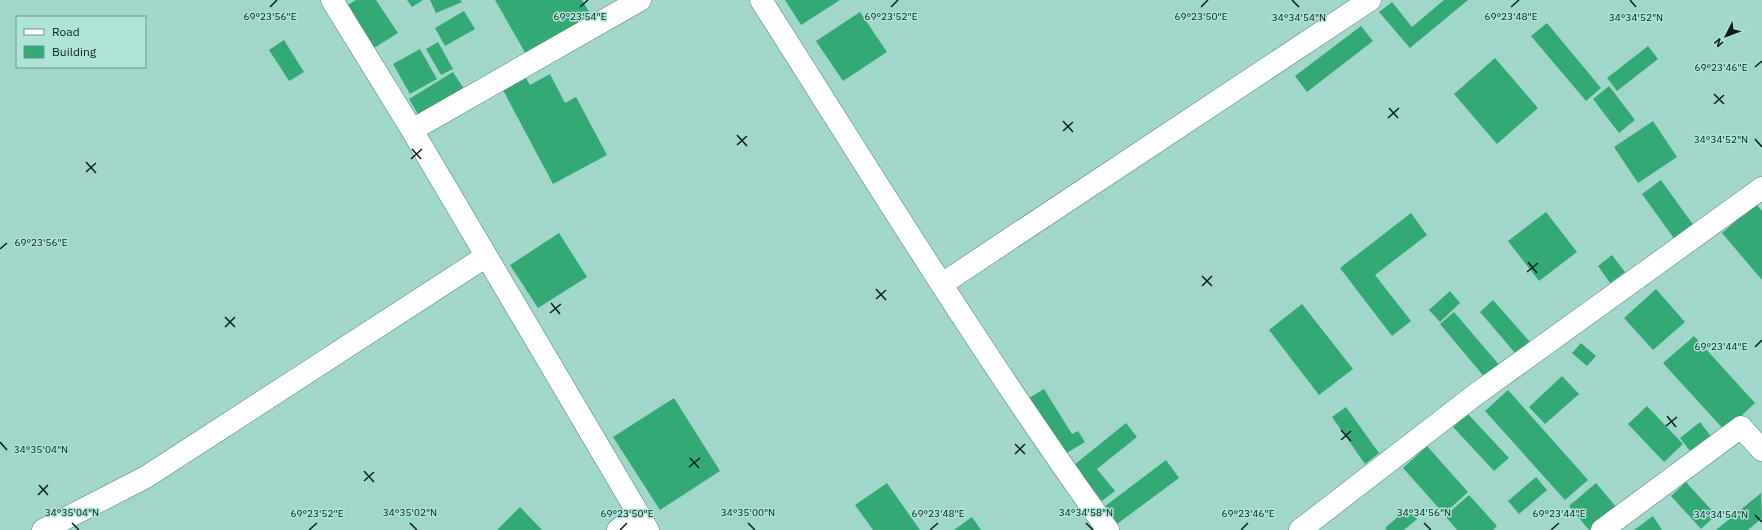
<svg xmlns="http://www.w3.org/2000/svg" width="1762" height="530" font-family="'IBM Plex Sans',sans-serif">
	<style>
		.building { fill: #33aa76 }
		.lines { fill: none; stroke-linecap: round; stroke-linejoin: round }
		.minor-casing { stroke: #4e8177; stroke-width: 23 }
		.minor { stroke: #fff; stroke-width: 22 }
		.ticks { fill: none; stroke: #0a1f1b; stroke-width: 1.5 }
		.ticks-label { font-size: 10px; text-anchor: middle; fill: #0a1f1b; stroke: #aee4d8; stroke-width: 3; stroke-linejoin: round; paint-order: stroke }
	</style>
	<rect width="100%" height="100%" fill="#a1d7cb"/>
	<!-- building -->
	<path class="building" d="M356 0H376L398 33 374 48 346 6Z
		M407 0H423L412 7Z
		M430 0H460L462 2 436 13Z
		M495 0H582L593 18 527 56Z
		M785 0H840L801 25Z
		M1444 0H1468L1410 48 1379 12 1392 2 1412 27Z
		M464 11 475 29 445 46 435 28Z
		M860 12 887 52 843 81 816 41Z
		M1547 23 1601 88 1586 101 1531 36Z
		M1361 26 1373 41 1307 92 1295 76Z
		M284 40 304 72 289 81 269 50Z
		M438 42 453 69 441 75 426 49Z
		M1648 46 1658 59 1617 91 1607 78Z
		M420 49 437 79 410 94 393 64Z
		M1495 58 1538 108 1497 144 1454 94Z
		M453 72 466 92 421 119 409 99Z
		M550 74 565 103 576 97 607 155 553 184 503 90 526 78 530 85Z
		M1609 86 1635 120 1619 133 1593 99Z
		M1653 121 1677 157 1638 183 1614 147Z
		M1661 180 1694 226 1675 240 1642 194Z
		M1756 204 1762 211V280L1722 233Z
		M1546 212 1577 252 1539 281 1508 241Z
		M1411 213 1427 235 1375 275 1411 321 1392 336 1340 268Z
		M559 233 587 277 538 308 510 265Z
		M1612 255 1625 272 1610 283 1598 266Z
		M1656 289 1685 322 1653 350 1624 318Z
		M1450 291 1460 303 1440 322 1429 310Z
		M1493 300 1530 342 1516 354 1480 312Z
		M1302 304 1353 369 1319 395 1269 330Z
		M1454 312 1501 367 1486 379 1440 324Z
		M1694 336 1755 403 1725 431 1663 363Z
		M1581 343 1596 356 1587 366 1572 353Z
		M1562 376 1579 394 1545 424 1529 407Z
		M1044 389 1072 434 1078 431 1085 442 1065 454 1029 398Z
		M1508 390 1588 480 1565 500 1485 411Z
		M674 398 720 471 660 510 613 437Z
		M1647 406 1683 444 1664 462 1628 424Z
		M1346 407 1379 453 1365 464 1332 417Z
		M1468 414 1509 458 1494 471 1453 427Z
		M1700 422 1713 439 1693 455 1680 438Z
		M1126 423 1137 437 1097 469 1115 491 1102 501 1074 465Z
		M1427 446 1468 492 1444 514 1403 468Z
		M1166 460 1179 478 1117 524 1104 507Z
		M1536 477 1547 490 1519 514 1508 501Z
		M1686 482 1716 515 1701 529 1671 496Z
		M887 483 920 530H873L855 505Z
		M1596 483 1617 508 1589 530 1569 506Z
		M1761 493 1762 518 1748 530H1716Z
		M1469 495 1497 526 1493 530H1457L1445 516Z
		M520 507 542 530H497Z
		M1408 508 1417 519 1404 530H1387L1385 528Z
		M1653 516 1662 530H1634Z
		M972 517 981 530H954Z"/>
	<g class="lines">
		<!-- minor casing -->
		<g class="minor-casing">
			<path id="minor" d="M332 0 412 130 648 530
				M761 0C874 178 985 359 1108 530
				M412 130 640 0
				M942 284 1370 0
				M43 530 146 477 485 257
				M618 530 638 514
				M1300 530 1475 395 1762 188
				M1602 530 1741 427 1762 450"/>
		</g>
		<!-- minor -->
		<use href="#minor" class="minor"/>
	</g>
	<!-- ticks -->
	<path class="ticks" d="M1292 0 1299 7M1630 0 1636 7M270 7 277 0M580 7 588 0M891 7 898 0M1201 7 1208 0M1511 7 1519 0M1755 67 1762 61M1714 94 1724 104M1714 104 1724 95M1389 108 1398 118M1388 118 1399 108M1063 121 1073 132M1063 131 1073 122M737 135 747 146M1755 139 1762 147M737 145 747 136M412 149 421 159M411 159 422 149M86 162 96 173M86 172 96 163M0 249 7 243M1528 262 1537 273M1527 272 1538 263M1202 276 1212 286M1202 286 1212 276M876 289 886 300M876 299 886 290M551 303 560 314M550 313 561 304M225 317 235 327M225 327 235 317M1755 347 1762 340M1667 416 1676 427M1666 426 1677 417M1341 430 1351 441M1341 440 1351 431M0 442 7 450M1015 444 1025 454M1015 454 1025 444M690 458 699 468M689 467 700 458M364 471 374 482M364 481 374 472M39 485 48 495M38 495 48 485M1755 515 1762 522M72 523 79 530M410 523 417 530M748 523 755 530M1086 523 1093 530M1424 523 1431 530M309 530 317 523M620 530 627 523M930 530 938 523M1241 530 1248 523M1551 530 1559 523"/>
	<g class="ticks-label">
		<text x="270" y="20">69°23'56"E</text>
		<text x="580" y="20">69°23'54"E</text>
		<text x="891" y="20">69°23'52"E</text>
		<text x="1201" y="20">69°23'50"E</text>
		<text x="1511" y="20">69°23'48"E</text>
		<text x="1299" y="21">34°34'54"N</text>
		<text x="1636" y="21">34°34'52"N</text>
		<text x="1721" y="71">69°23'46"E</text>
		<text x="1721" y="143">34°34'52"N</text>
		<text x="41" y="246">69°23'56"E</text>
		<text x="1721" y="350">69°23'44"E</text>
		<text x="41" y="453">34°35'04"N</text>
		<text x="72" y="516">34°35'04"N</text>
		<text x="410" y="516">34°35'02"N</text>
		<text x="748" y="516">34°35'00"N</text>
		<text x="1086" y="516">34°34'58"N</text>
		<text x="1424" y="516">34°34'56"N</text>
		<text x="317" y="517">69°23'52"E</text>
		<text x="627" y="517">69°23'50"E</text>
		<text x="938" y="517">69°23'48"E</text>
		<text x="1248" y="517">69°23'46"E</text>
		<text x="1559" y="517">69°23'44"E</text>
		<text x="1721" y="518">34°34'54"N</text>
	</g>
	<!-- legend -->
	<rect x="16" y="16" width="130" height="52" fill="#aee4d8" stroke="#6c958c"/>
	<rect x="24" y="29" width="20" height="6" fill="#ffffff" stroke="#6c958c"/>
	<text x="52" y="36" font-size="12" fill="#0a1f1b">Road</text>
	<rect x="24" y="46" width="20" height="12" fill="#33aa76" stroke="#6c958c"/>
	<text x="52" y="56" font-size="12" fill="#0a1f1b">Building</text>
	<!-- north arrow -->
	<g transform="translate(1726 36) rotate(228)" stroke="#aee4d8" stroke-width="3" paint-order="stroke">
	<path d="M0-3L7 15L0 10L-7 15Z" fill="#0a1f1b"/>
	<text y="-6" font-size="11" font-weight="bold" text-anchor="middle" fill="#0a1f1b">N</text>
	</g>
</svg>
